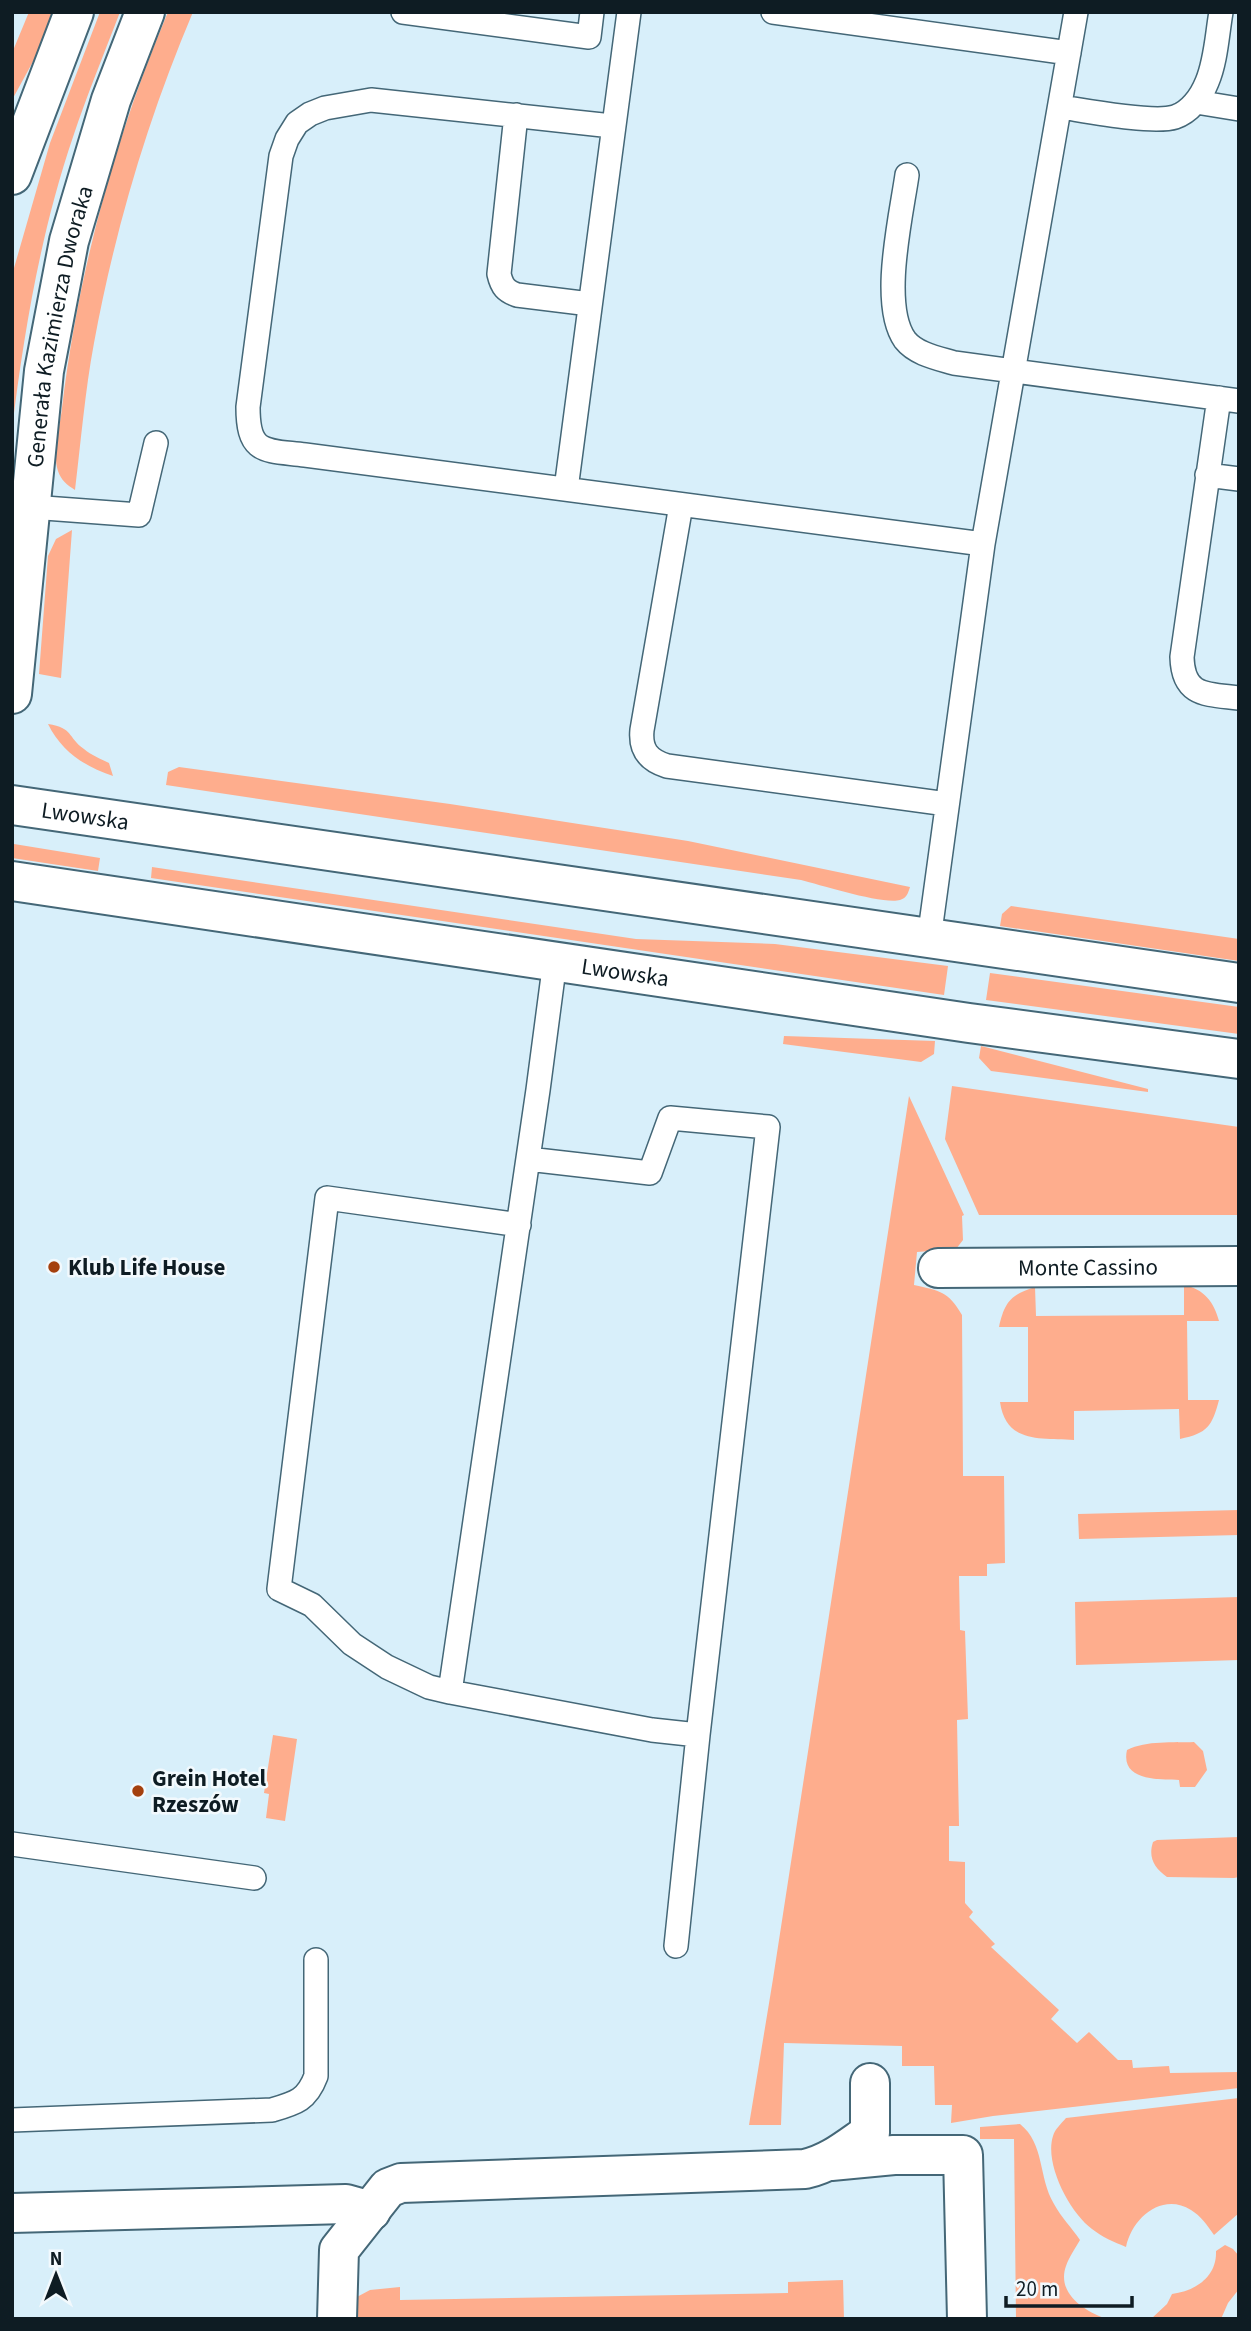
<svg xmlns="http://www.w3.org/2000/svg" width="1251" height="2331" font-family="'Source Sans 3',sans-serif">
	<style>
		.green { fill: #fead8d }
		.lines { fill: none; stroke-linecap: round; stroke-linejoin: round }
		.service-casing { stroke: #446777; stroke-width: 26 }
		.minor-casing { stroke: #446777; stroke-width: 42 }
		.secondary-casing { stroke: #446777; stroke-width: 42 }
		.service { stroke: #fff; stroke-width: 23 }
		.minor { stroke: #fff; stroke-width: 38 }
		.secondary { stroke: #fff; stroke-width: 38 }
		.poi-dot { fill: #a4400e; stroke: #f2f9fd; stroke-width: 2.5 }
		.labels { text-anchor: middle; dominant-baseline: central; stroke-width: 5; stroke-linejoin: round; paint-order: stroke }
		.street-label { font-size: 23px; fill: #0e1c23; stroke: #f2f9fd }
		.poi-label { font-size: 23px; font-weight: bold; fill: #0e1c23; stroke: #f2f9fd; text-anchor: start }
	</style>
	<rect width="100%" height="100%" fill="#d8effa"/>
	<!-- green -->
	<path class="green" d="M29 12H53L36 56 12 100V53Z
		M100 12H120C104 54 87 95 73 137 41 231 24 331 12 429V275L50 143Z
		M168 12H193C148 118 115 229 94 343 85 391 81 441 75 490 67 485 61 480 58 471 52 453 60 427 62 408 78 273 115 137 168 12Z
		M72 530 61 678 39 674 48 556 56 539Z
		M48 724C74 728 67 737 84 749 91 755 101 759 109 763L113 776C84 766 62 752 48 724Z
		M179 767 450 804 688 841 910 887C908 893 907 898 900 900 884 905 821 885 801 880L166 785 168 772Z
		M14 844 100 858 98 871 12 858V845Z
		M152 867 636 939 775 944 948 966 944 995 151 878Z
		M1011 906 1239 939V961L1000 926 1002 914Z
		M990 973 1239 1007V1034L986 1000Z
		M784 1036 935 1041 934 1054 921 1062 783 1044Z
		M981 1046 1148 1089V1092L991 1071 979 1058Z
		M952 1086 1239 1127V1215H979L945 1139Z
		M909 1096 964 1215 962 1216 963 1240 956 1249 917 1252 914 1285C940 1291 948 1291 962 1315L963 1476H1004L1005 1563 987 1564V1576H959L960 1630 965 1631 968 1719 957 1720 959 1826H949V1861L965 1862V1903L973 1912 969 1917 995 1944 991 1947 1059 2010 1051 2019 1077 2043 1089 2032 1118 2060H1132L1133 2068 1169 2066 1170 2073 1239 2072V2088L993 2116 951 2123 952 2105H935L934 2066H902V2046L784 2043 781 2125H749L773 1979Z
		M1184 1285C1204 1289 1214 1302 1219 1321H1187L1188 1400H1219C1212 1426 1208 1433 1180 1439L1179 1409 1074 1411V1440C1041 1438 1006 1444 1000 1402H1028V1327H999C1005 1301 1011 1295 1035 1287L1036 1316 1184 1315Z
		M1239 1510V1535L1079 1539 1078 1514Z
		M1239 1597V1660L1076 1665 1075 1602Z
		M273 1735 297 1739 285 1821 266 1818 269 1794 264 1793Z
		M1194 1742 1203 1751 1207 1770 1195 1787H1180L1179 1780C1159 1779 1120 1781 1127 1750 1147 1740 1173 1743 1194 1742Z
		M1239 1837V1877L1234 1878 1167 1877C1154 1868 1148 1857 1153 1842L1157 1840Z
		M1239 2098V2213L1214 2235C1207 2225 1201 2216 1191 2210 1162 2192 1132 2218 1126 2247 1114 2242 1102 2237 1092 2229 1070 2213 1044 2164 1053 2136 1055 2129 1061 2124 1066 2118Z
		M1020 2124C1045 2144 1038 2177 1054 2204 1061 2217 1072 2228 1080 2240 1075 2249 1069 2257 1066 2266 1056 2294 1086 2312 1107 2319H1016L1014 2139H980V2127Z
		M1225 2245 1233 2249 1239 2256V2289L1228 2303 1221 2319H1151L1167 2304 1172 2294C1195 2291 1217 2277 1216 2251Z
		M843 2280 844 2319H344L355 2298 370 2290 400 2287V2300L788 2293V2282Z"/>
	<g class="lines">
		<!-- service casing -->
		<g class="service-casing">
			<path id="service" d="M403 12 589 37 592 12
				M773 12 1069 53
				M1196 102 1239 109
				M1061 107C1087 111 1153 124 1175 117 1190 112 1201 97 1207 82 1216 61 1217 35 1221 12
				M516 115 499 274C502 287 506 291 517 295L590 304
				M612 126 371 100 325 108 310 114 297 123 287 139 281 156 248 407C248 455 265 450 305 455L983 544
				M907 175C901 217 880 305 905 340 916 354 937 358 954 363L1239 401
				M1219 398 1182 657C1183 697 1207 694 1239 698
				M1207 475 1239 479
				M566 489 629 12
				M681 505 642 730C640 750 648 760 667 766L947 804
				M31 507 139 515 156 443
				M929 939 983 544 1076 12
				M519 1225 327 1198 279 1589 312 1605 352 1644 387 1667 429 1687 450 1692 538 1090 555 961
				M450 1692 652 1730 698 1735 768 1127 670 1118 650 1173 528 1159
				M12 1844 254 1878
				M676 1946 698 1735
				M12 2120 272 2110C296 2103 307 2100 316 2076V1960"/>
		</g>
		<!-- minor casing -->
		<g class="minor-casing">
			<g id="minor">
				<path id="s1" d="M938 1268 1239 1266"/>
				<path d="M831 2161 894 2155H963L967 2319"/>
				<path d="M12 2213 346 2204 371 2211"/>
				<path d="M337 2319 339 2250 388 2188 401 2183 805 2169C831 2163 848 2148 870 2133V2083"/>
			</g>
		</g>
		<!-- secondary casing -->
		<g class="secondary-casing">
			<g id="secondary">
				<path d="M12 175 74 12"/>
				<path id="s2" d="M12 694 44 371 69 241 111 100 145 12"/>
				<path id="s3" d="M12 805 1239 983"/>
				<path id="s4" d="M12 881 969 1023 1239 1059"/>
			</g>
		</g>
		<!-- service -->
		<use href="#service" class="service"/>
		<!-- minor -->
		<use href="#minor" class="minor"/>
		<!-- secondary -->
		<use href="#secondary" class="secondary"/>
	</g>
	<!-- markers -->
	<g class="poi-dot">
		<circle cx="54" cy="1267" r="7"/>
		<circle cx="138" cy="1791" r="7"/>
	</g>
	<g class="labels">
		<!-- street labels -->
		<g class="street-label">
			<text stroke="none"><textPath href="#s2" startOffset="371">Generała Kazimierza Dworaka</textPath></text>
			<text stroke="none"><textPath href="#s3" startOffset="74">Lwowska</textPath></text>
			<text stroke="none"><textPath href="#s4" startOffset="620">Lwowska</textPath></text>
			<text stroke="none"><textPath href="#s1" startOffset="150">Monte Cassino</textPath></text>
		</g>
		<!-- poi labels -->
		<g class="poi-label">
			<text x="68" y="1267">Klub Life House</text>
			<text x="152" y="1778">Grein Hotel<tspan x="152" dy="26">Rzeszów</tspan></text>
		</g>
	</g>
	<!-- border -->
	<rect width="1251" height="2331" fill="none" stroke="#0e1c23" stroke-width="28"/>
	<!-- north arrow -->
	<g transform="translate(56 2275)" stroke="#f2f9fd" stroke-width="5" paint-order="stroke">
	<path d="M0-5L12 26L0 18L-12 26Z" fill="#0e1c23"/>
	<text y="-10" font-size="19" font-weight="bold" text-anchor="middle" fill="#0e1c23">N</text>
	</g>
	<!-- scale -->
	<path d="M1006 2296v10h126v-10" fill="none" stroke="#0e1c23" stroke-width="3.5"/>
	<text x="1016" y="2296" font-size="21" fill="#0e1c23" stroke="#f2f9fd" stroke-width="5" paint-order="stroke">20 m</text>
</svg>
